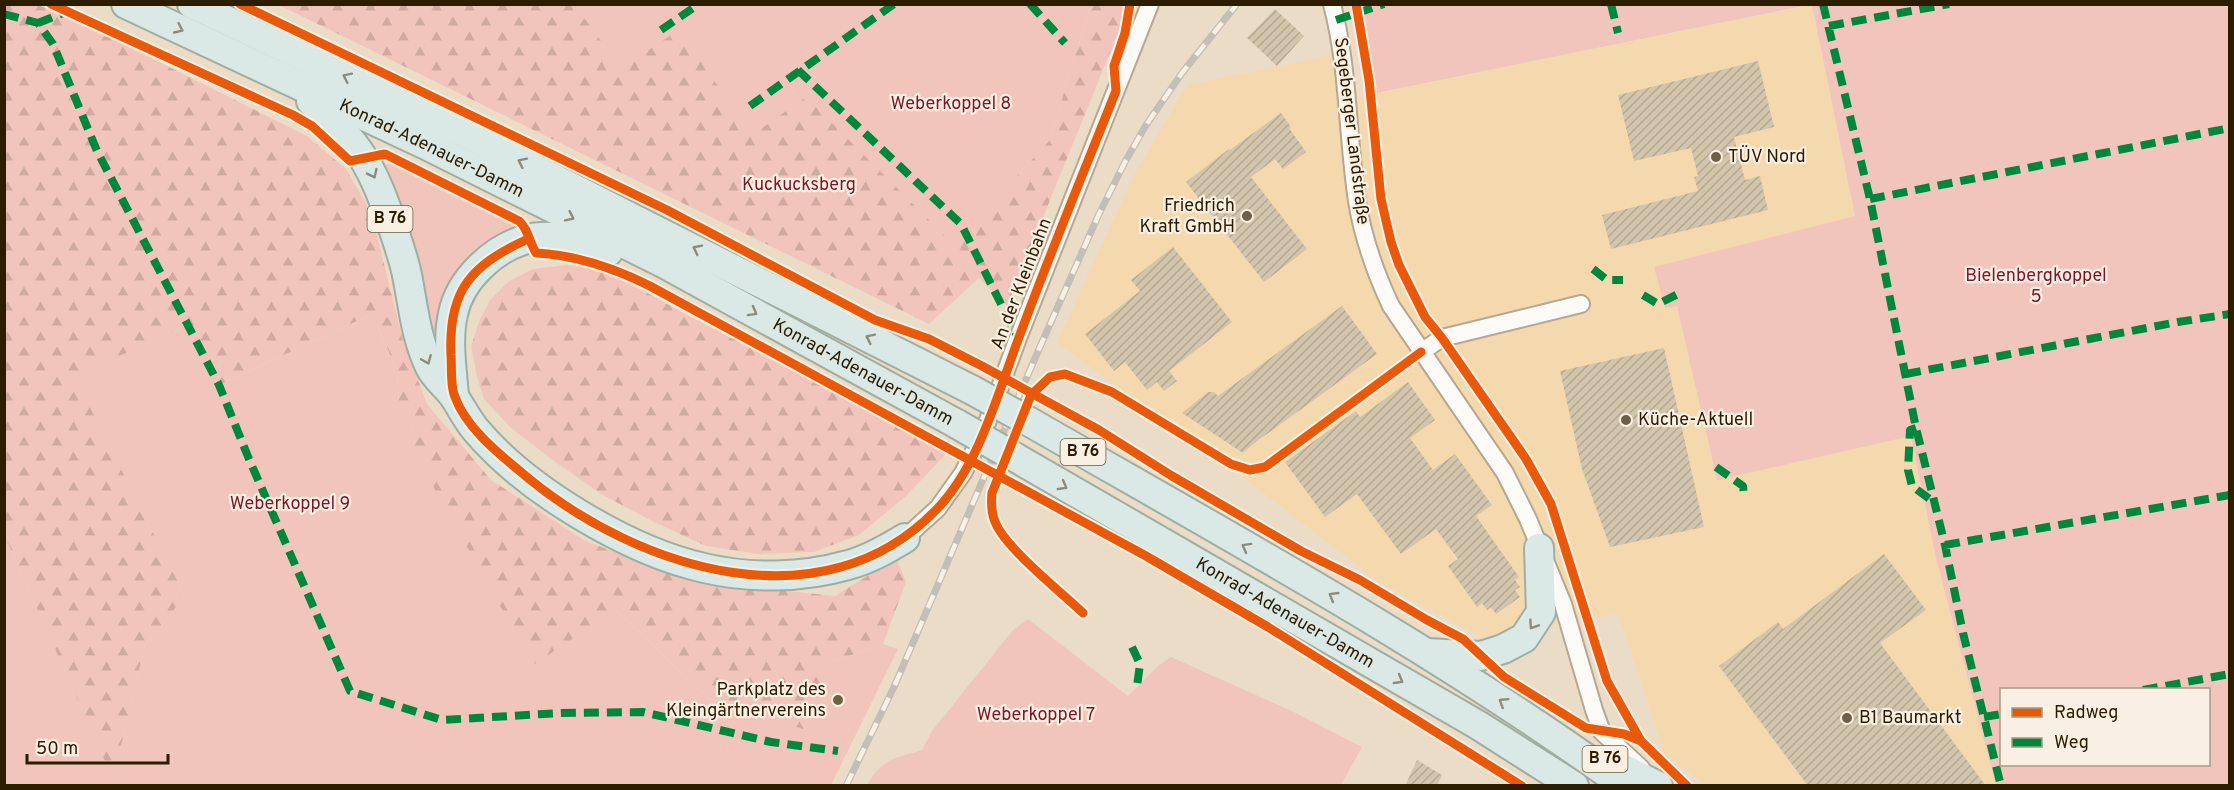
<svg xmlns="http://www.w3.org/2000/svg" width="2234" height="790" font-family="Overpass,sans-serif">
	<style>
		.built { fill: #f4d9ae }
		.green { fill: #f2c5bc; fill-rule: evenodd }
		.forest { fill: url(#forest-firs) }
		.building { fill: url(#building-hatch) }
		.lines { fill: none; stroke-linecap: round; stroke-linejoin: round }
		.minor-casing { stroke: #b6a791; stroke-width: 20 }
		.trunk-casing { stroke: #a0ada2; stroke-width: 32 }
		.minor { stroke: #fcfaf7; stroke-width: 16 }
		.trunk { stroke: #dae8e6; stroke-width: 28 }
		.rail-casing { stroke: #c3beb8; stroke-width: 7 }
		.rail { stroke: #f9f0e3; stroke-width: 4.5; stroke-dasharray: 14; stroke-linecap: butt }
		.trunk-bridge-casing { stroke: #a0ada2; stroke-width: 32; stroke-linecap: butt }
		.trunk-bridge { stroke: #dae8e6; stroke-width: 28 }
		.quiet { stroke: #00873e; stroke-width: 8; stroke-dasharray: 15 8; stroke-linecap: butt }
		.cycleway-casing { stroke: #f9f0e3; stroke-width: 13 }
		.cycleway { stroke: #e8590c; stroke-width: 9 }
		.oneway { stroke: #8c8c7e }
		.poi-dot { fill: #6f5f46; stroke: #f9f0e3; stroke-width: 2 }
		.labels { text-anchor: middle; dominant-baseline: central; stroke-width: 4.5; stroke-linejoin: round; paint-order: stroke }
		.shield { fill: #f9f0e3; stroke: #6a5c44; stroke-width: 1.5 }
		.shield-label { font-size: 16px; font-weight: bold; fill: #2c1c00 }
		.park-label { font-size: 18px; fill: #7d1627; stroke: #f9f0e3 }
		.street-label { font-size: 18px; fill: #2c1c00; stroke: #f9f0e3 }
		.poi-label { font-size: 18px; fill: #2c1c00; stroke: #f9f0e3; text-anchor: start }
	</style>
	<defs>
		<pattern id="forest-firs" width="22" height="20" patternUnits="userSpaceOnUse" patternTransform="scale(1.5)"><rect width="22" height="20" fill="#f2c5bc"/><path d="M5 1l3.5 6h-7zM16 11l3.5 6h-7z" fill="#d0a9a0"/></pattern>
		<pattern id="building-hatch" width="6" height="6" patternUnits="userSpaceOnUse" patternTransform="scale(1.5)"><rect width="6" height="6" fill="#d3c4ac"/><path d="M-1 1l2-2M0 6l6-6M5 7l2-2" fill="none" stroke="#b5a892"/></pattern>
	</defs>
	<rect width="100%" height="100%" fill="#ebdcc7"/>
	<!-- built -->
	<path class="built" d="M1812 5 1855 216 1655 267 1677 305 1717 479 1911 436 1936 558 1996 785H1707L1664 754 1618 614 1482 637 1380 583 1239 474 1057 343 1134 175 1187 85 1342 53 1349 101 1376 93Z"/>
	<!-- green -->
	<path class="green" d="M579 4 1091 5 1049 141 954 246 806 98 752 135 679 31 621 68 575 7Z
		M1354 5V4L1808 5 1376 93Z
		M1812 5H2229V785H1996L1936 558 1911 436 1717 480 1677 306 1665 308 1654 267 1855 216ZM2002 690H2208V764H2002Z
		M390 163 515 226 519 230C509 234 497 236 488 242 457 260 449 300 438 331L434 333 430 330C419 274 409 217 385 165Z
		M372 314 397 370 399 403 708 698 738 707 831 661 876 648 883 644 898 649 831 785H5L4 542 8 543 113 778 145 645 185 596 73 376 187 326 219 385Z
		M1028 619 1128 696 1159 665 1171 657 1294 712 1362 747 1341 785H867C882 758 894 759 922 750L932 731 1013 630Z"/>
	<!-- forest -->
	<path class="forest" d="M4 5H38L77 21 307 136 346 169 371 212 403 340 427 404 491 480 584 540 685 580 835 596 896 558 906 582 883 644 876 648 831 661 803 729 708 698 616 610 533 665 419 461 399 403 397 370 372 314 219 385 187 326 74 376 185 596 145 645 113 779 8 543 5 542Z
		M279 5H579L576 7 621 68 679 30 752 135 806 97 954 245 1049 141 1091 5H1125L1118 33 1007 306 979 278 929 324Z
		M567 265C612 269 653 297 693 318 778 362 862 408 946 454L906 496 859 535 814 552 758 554 706 546 652 521 601 494 554 461 511 428 484 399 477 377 471 346 480 319 490 300 509 281 533 269Z"/>
	<!-- building -->
	<path class="building" d="M1275 9 1304 36 1277 66 1247 38Z
		M1758 61 1774 127 1734 137 1745 180 1760 176 1768 210 1611 249 1602 215 1698 191 1694 177 1698 176 1691 148 1634 161 1618 95Z
		M1281 113 1291 127 1289 128 1306 152 1283 169 1275 159 1251 177 1307 249 1264 282 1186 182 1229 149 1230 150Z
		M1173 247 1232 322 1169 371 1177 381 1164 391 1157 382 1147 390 1125 362 1114 371 1085 334 1140 291 1131 280Z
		M1342 306 1377 354 1253 444 1243 453 1182 413 1208 392H1214L1218 396Z
		M1664 348 1704 527 1610 547 1582 469 1560 371Z
		M1408 382 1435 420 1410 438 1433 470 1455 454 1492 505 1476 516 1519 577 1515 580 1520 587 1515 590 1520 597 1496 614 1491 607 1487 610 1482 603 1477 607 1448 566 1458 559 1436 529 1401 554 1357 494 1325 517 1285 462 1356 411 1360 417Z
		M1884 554 1926 610 1880 643 1986 786H1808L1719 666 1778 622 1783 629Z
		M1417 760 1442 775 1437 786H1405Z"/>
	<g class="lines">
		<!-- minor casing -->
		<g class="minor-casing">
			<path id="minor" d="M1332 4C1349 69 1347 135 1357 201 1363 238 1375 272 1391 306L1505 473 1528 519 1563 604 1594 710 1602 732 1641 768
				M1421 352 1442 338 1581 304
				M905 538 938 508 963 473 984 431 1018 338 1150 4"/>
		</g>
		<!-- trunk casing -->
		<g class="trunk-casing">
			<g id="trunk">
				<path id="s1" d="M126 4 424 144 665 264 957 424"/>
				<path d="M192 4 462 132 972 390"/>
				<path d="M311 101C360 143 375 170 394 231 399 246 404 260 407 275 413 305 416 339 430 367 436 379 448 387 455 398 462 409 467 419 475 429 525 489 628 551 704 568 751 579 802 578 848 565 868 560 887 549 905 538"/>
				<path d="M454 396C452 369 447 340 453 314 460 279 494 248 527 239 553 232 584 242 608 252"/>
				<path d="M1028 421C1230 537 1436 649 1625 786"/>
				<path id="s2" d="M1013 456 1478 725 1574 786"/>
				<path d="M1427 653 1481 656 1503 649 1524 638 1541 612 1539 548"/>
				<path d="M1608 761 1658 786"/>
			</g>
		</g>
		<!-- minor -->
		<use href="#minor" class="minor"/>
		<!-- trunk -->
		<use href="#trunk" class="trunk"/>
		<!-- rail casing -->
		<g class="rail-casing">
			<path id="rail" d="M846 786 894 687 1039 349 1099 214 1125 162 1146 125 1182 73 1237 4"/>
		</g>
		<!-- rail -->
		<use href="#rail" class="rail"/>
		<!-- trunk-bridge casing -->
		<g class="trunk-bridge-casing">
			<path id="trunk-bridge" d="M972 390 1028 421
				M957 424 1013 456"/>
		</g>
		<!-- trunk-bridge -->
		<use href="#trunk-bridge" class="trunk-bridge"/>
		<!-- quiet -->
		<path class="quiet" d="M1030 4 1065 43
			M1611 4 1618 33
			M1823 4 1870 199 1916 428 1945 545 1963 633 2001 786
			M4 14 38 23 53 44 97 151 219 385 249 459 350 691 442 720 561 713 643 712 771 742 838 751
			M1336 20 1384 4
			M38 23 68 11
			M1829 26 1949 4
			M661 30 699 4
			M798 70 961 224 1018 338
			M750 106 894 4
			M1870 199 2230 128
			M1593 269 1607 280H1623
			M1643 295 1658 304 1680 293
			M1906 374 2178 322 2230 314
			M1916 428 1910 430 1908 470 1912 486 1935 503
			M1716 467 1743 486 1744 496
			M1945 545 2230 495
			M1132 647 1140 664 1137 686
			M2143 690 2230 674
			M1984 717 2002 714"/>
		<!-- cycleway casing -->
		<g class="cycleway-casing">
			<path id="cycleway" d="M51 4 293 115 312 126 350 161 385 154 519 221C527 227 530 243 536 253 577 255 614 268 650 286L1146 556 1268 627 1522 786
				M240 4 667 210 875 320 929 339 982 366 1099 430 1172 476 1301 551 1360 580 1427 620 1463 639 1504 677 1586 728 1624 734 1641 741
				M1356 4 1369 80 1381 199 1391 242 1399 265 1425 317 1442 338 1526 459 1551 504 1607 681 1641 741 1687 786
				M528 239C471 265 448 290 451 355 452 368 450 386 455 397 467 430 502 456 528 478 639 569 823 628 937 509 979 465 997 396 1018 340 1049 256 1083 174 1116 91L1114 66 1125 33 1130 4
				M1083 613C1061 592 1007 549 996 524 991 514 991 504 992 493L1031 395 1050 377 1065 374 1112 392 1231 464 1250 470 1265 467 1421 352"/>
		</g>
		<!-- cycleway -->
		<use href="#cycleway" class="cycleway"/>
	</g>
	<!-- one-way arrows -->
	<defs><path id="oneway-chevron" d="M-2-3.5L2.5 0L-2 3.5" fill="none" stroke-width="1.6" stroke-linecap="round" stroke-linejoin="round" transform="scale(1.5)"/></defs>
	<g class="oneway">
		<use href="#oneway-chevron" transform="translate(179 29) rotate(25)"/>
		<use href="#oneway-chevron" transform="translate(347 77) rotate(-154)"/>
		<use href="#oneway-chevron" transform="translate(522 162) rotate(-154)"/>
		<use href="#oneway-chevron" transform="translate(373 174) rotate(64)"/>
		<use href="#oneway-chevron" transform="translate(570 217) rotate(26)"/>
		<use href="#oneway-chevron" transform="translate(697 249) rotate(-153)"/>
		<use href="#oneway-chevron" transform="translate(753 312) rotate(29)"/>
		<use href="#oneway-chevron" transform="translate(870 338) rotate(-154)"/>
		<use href="#oneway-chevron" transform="translate(427 360) rotate(67)"/>
		<use href="#oneway-chevron" transform="translate(1063 486) rotate(30)"/>
		<use href="#oneway-chevron" transform="translate(1246 547) rotate(-151)"/>
		<use href="#oneway-chevron" transform="translate(1333 596) rotate(-149)"/>
		<use href="#oneway-chevron" transform="translate(1533 625) rotate(124)"/>
		<use href="#oneway-chevron" transform="translate(1399 680) rotate(30)"/>
		<use href="#oneway-chevron" transform="translate(1503 702) rotate(-148)"/>
	</g>
	<!-- markers -->
	<g class="poi-dot">
		<circle cx="1716" cy="157" r="6"/>
		<circle cx="1247" cy="216" r="6"/>
		<circle cx="1626" cy="420" r="6"/>
		<circle cx="838" cy="700" r="6"/>
		<circle cx="1847" cy="718" r="6"/>
	</g>
	<g class="labels">
		<!-- shield labels -->
		<g class="shield">
			<rect x="367.5" y="206" width="45" height="26" rx="4.5"/>
			<rect x="1060.5" y="439" width="45" height="26" rx="4.5"/>
			<rect x="1582.5" y="746" width="45" height="26" rx="4.5"/>
		</g>
		<g class="shield-label">
			<text x="390" y="219">B 76</text>
			<text x="1083" y="452">B 76</text>
			<text x="1605" y="759">B 76</text>
		</g>
		<!-- park labels -->
		<g class="park-label">
			<text x="951" y="104">Weberkoppel 8</text>
			<text x="799" y="185">Kuckucksberg</text>
			<text x="2036" y="276">Bielenbergkoppel<tspan x="2036" dy="21">5</tspan></text>
			<text x="290" y="504">Weberkoppel 9</text>
			<text x="1036" y="715">Weberkoppel 7</text>
		</g>
		<!-- street labels -->
		<g class="street-label">
			<text transform="translate(1351 131) rotate(83)">Segeberger Landstraße</text>
			<text stroke="none"><textPath href="#s1" startOffset="338">Konrad-Adenauer-Damm</textPath></text>
			<text transform="translate(1022 284) rotate(-69)">An der Kleinbahn</text>
			<text stroke="none"><textPath href="#s1" startOffset="824">Konrad-Adenauer-Damm</textPath></text>
			<text stroke="none"><textPath href="#s2" startOffset="314">Konrad-Adenauer-Damm</textPath></text>
		</g>
		<!-- poi labels -->
		<g class="poi-label">
			<text x="1728" y="157">TÜV Nord</text>
			<text x="1235" y="206" text-anchor="end">Friedrich<tspan x="1235" dy="21">Kraft GmbH</tspan></text>
			<text x="1638" y="420">Küche-Aktuell</text>
			<text x="826" y="690" text-anchor="end">Parkplatz des<tspan x="826" dy="21">Kleingärtnervereins</tspan></text>
			<text x="1859" y="718">B1 Baumarkt</text>
		</g>
	</g>
	<!-- border -->
	<rect width="2234" height="790" fill="none" stroke="#2c1c00" stroke-width="12"/>
	<!-- legend -->
	<rect x="2000" y="688" width="210" height="78" fill="#f9f0e3" stroke="#a79b88" stroke-width="1.5"/>
	<rect x="2012" y="708" width="30" height="9" fill="#e8590c" stroke="#a79b88" stroke-width="1.5"/>
	<text x="2054" y="718" font-size="18" fill="#2c1c00">Radweg</text>
	<rect x="2012" y="738" width="30" height="9" fill="#00873e" stroke="#a79b88" stroke-width="1.5"/>
	<text x="2054" y="748" font-size="18" fill="#2c1c00">Weg</text>
	<!-- scale -->
	<path d="M27 754v9h141v-9" fill="none" stroke="#2c1c00" stroke-width="3"/>
	<text x="36" y="754" font-size="18" fill="#2c1c00" stroke="#f9f0e3" stroke-width="4.5" paint-order="stroke">50 m</text>
</svg>
